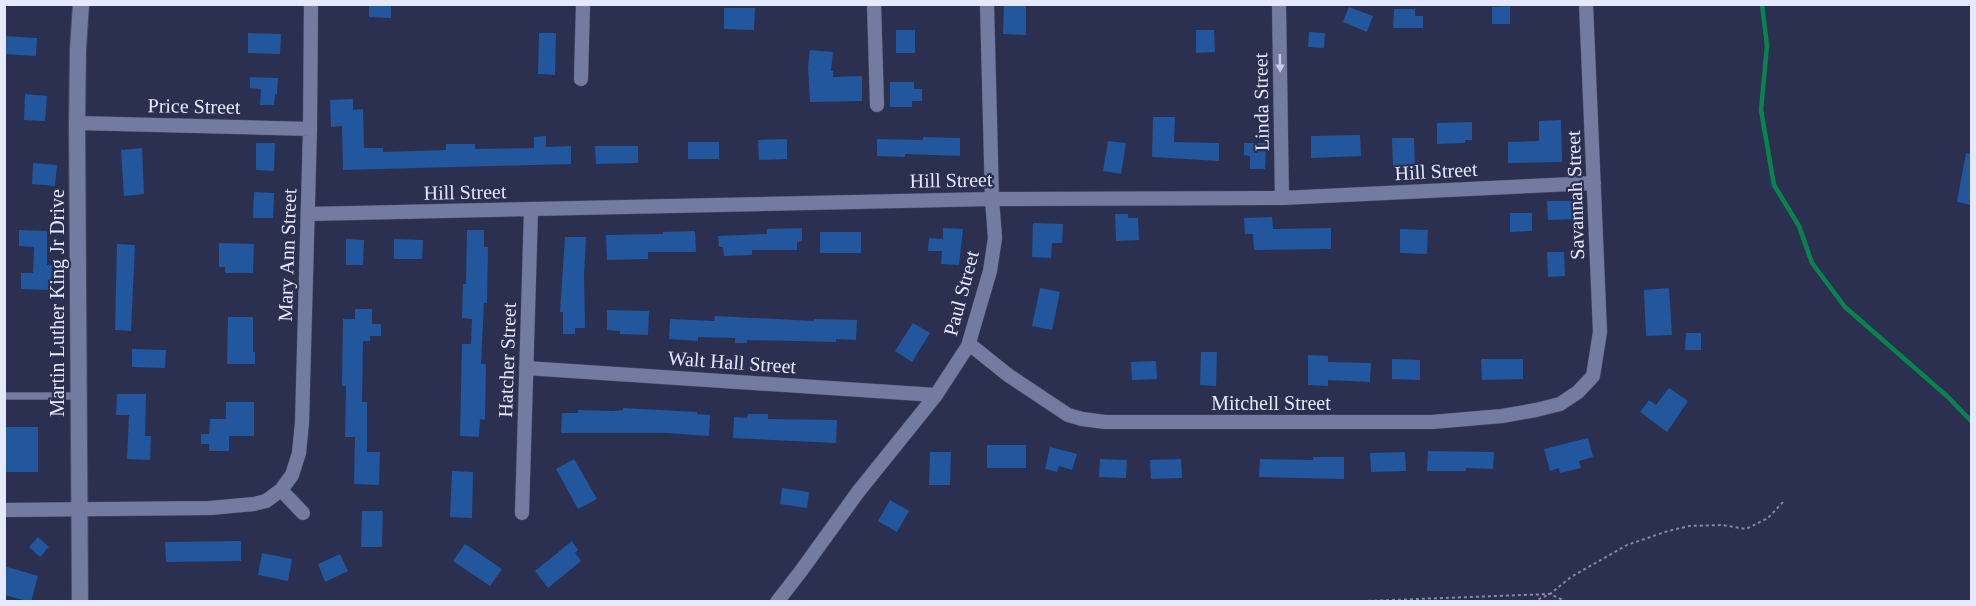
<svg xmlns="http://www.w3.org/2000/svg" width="1976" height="606" font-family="Georgia,serif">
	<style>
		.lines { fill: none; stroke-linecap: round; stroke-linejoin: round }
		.stream { stroke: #07834e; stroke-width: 4.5 }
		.building { fill: #22579d }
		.service-casing { stroke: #464965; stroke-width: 8 }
		.minor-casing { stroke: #464965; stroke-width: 15 }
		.tertiary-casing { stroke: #464965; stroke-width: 18 }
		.path { stroke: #8589a4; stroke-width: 2; stroke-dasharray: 3 3; stroke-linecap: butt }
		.service { stroke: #747ba0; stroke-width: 7 }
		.minor { stroke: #747ba0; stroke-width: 14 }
		.tertiary { stroke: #747ba0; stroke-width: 16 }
		.oneway { fill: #c9cee6 }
		.labels { text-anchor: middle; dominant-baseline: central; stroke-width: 4.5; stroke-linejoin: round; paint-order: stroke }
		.street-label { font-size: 20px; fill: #e5e9fe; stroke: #2b2f50 }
	</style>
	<rect width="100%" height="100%" fill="#2b2f50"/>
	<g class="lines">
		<!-- stream -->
		<path class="stream" d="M1762 4 1767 46 1761 110 1774 185 1799 226 1812 263 1845 307 1948 397 1972 422"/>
	</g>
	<!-- building -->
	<path class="building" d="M369 4H391V18L369 17Z
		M1004 4H1026V35L1003 34Z
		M1510 6V24H1492V7Z
		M1349 7 1373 16 1367 32 1343 22Z
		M724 8H755L754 30 724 29Z
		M1394 9H1415V16H1423V28H1393Z
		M896 30H915V53H896Z
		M1196 30H1214L1215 52 1196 53Z
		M1309 32 1325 33 1324 48 1308 47Z
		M248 33 281 34 280 54 248 53Z
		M539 33H556L555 75 538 74Z
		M4 36 37 38 36 56 4 54Z
		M810 50 833 52 831 71H833V77L862 76V101L810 102 808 67Z
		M250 77 278 78 277 94H275L274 105H260L261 89 250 88Z
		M890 82H914V89H922V101H912V107H890Z
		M25 94 47 96 45 121 24 120Z
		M353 99V110L363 109 364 148H383V152L446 150V144H475V149L534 148V137L546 136V147L571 146V164L343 170 342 126 331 127 330 100Z
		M1153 117H1175L1174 142 1219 143V161L1152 157Z
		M1561 120 1562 162 1508 163V142L1539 141V121Z
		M1472 122V140H1465V143L1437 144V123Z
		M1360 135 1361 156 1311 158V136Z
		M923 137 960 138V156L905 154V157L877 156V139L923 140Z
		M1392 138H1414L1415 168H1393Z
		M787 139V159L759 160 758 140Z
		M1108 141 1126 143 1121 174 1103 171Z
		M688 142H719V159H688Z
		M256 143H275L274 171 256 170Z
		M1244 143H1266L1265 169H1250V156L1244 155Z
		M595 146H638V163L596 164Z
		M142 148 144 194 124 196 121 150Z
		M1966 153 1971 154V205L1957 202Z
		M33 163 57 165 55 186 32 184Z
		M254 192 274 193 273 218H253Z
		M1547 201H1574L1575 219 1548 220Z
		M1510 213H1532V231L1510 232Z
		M1115 214H1128V218H1138L1139 240 1116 241Z
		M1272 217 1273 229 1331 228V249L1254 250 1253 234H1245L1244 218Z
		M1033 223 1063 224 1062 243H1052L1051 258 1032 257Z
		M802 228V241L797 242V250H752V255L724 256 723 247H719L718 236 767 234V229Z
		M943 228 963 229 959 265 941 264 942 251H928L929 238 943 239Z
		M1400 229 1428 230 1427 254 1400 253Z
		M19 230 47 231V265H52L51 290 21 289V273H33L34 247 19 246Z
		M467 230H484V247H488L487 303H484L481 364H486L485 420 480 419 479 437 460 436 462 344H471L472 319 462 318 463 284H466Z
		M695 231 696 252H648V259L607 260 606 235 663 234V232Z
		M820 232H861V253H820Z
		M565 237H586L584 275 585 328H575V334H563V312H560Z
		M346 239 364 240 363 265H346Z
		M394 239 423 240 422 259H394Z
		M219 243 254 244 253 273H225V267H219Z
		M117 244 135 245 131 331 115 330Z
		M1547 252H1564L1565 276 1548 277Z
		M1040 288 1060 292 1052 330 1032 326Z
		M1669 288 1672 335 1646 336 1644 290Z
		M355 309H372V324H381V336H370V341H363L362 402H367V452H380L379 485 354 484 355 437H345L346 386H342L343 319H355Z
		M607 310 649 311 648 335 620 334V331L607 330Z
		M715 316 814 321V319L857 320 856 340 836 339V342L747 340V343H735V338L698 337V341L669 339 670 319 714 321Z
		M228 317H253V352H255V364H227Z
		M913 323 930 333 912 362 895 351Z
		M1686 333H1701V350H1685Z
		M132 349 166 350 165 368 132 367Z
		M1201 352H1217L1216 386 1200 385Z
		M1308 355 1328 356V362L1371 363 1370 382 1328 380V386L1308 385Z
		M1392 359 1420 360V380L1392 379Z
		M1481 359H1523V379L1482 380Z
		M1156 361 1157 379 1132 380 1131 362Z
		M1669 388 1688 401 1667 432 1640 412 1649 400 1656 405Z
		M117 394H146L145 436H151L150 460 127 459 129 415H116Z
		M226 402H254V436H229V451H209V444H201V434H209L210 419H226Z
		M623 408 697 412V414L710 415 709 436 667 433H561L562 413H578V410L612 411 623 410Z
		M748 414H768V419L837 420 836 443 733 438 734 417 747 418Z
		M4 427H38V472H4Z
		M1588 438 1593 457 1579 461 1581 468 1560 473 1559 468 1550 471 1544 449Z
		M987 445H1026V468H987Z
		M1050 447 1077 454 1072 470 1059 466 1057 472 1045 469Z
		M1428 451 1494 452 1493 469 1466 468V471H1427Z
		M930 452H951L950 485H929Z
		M1405 452 1406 471 1371 472 1370 453Z
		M1313 457H1344V479L1259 477 1260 459 1313 460Z
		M574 459 597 499 578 509 556 469Z
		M1100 459 1127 460 1126 478 1099 477Z
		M1181 459 1182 478 1151 479 1150 460Z
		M452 471 473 472 472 518 450 517Z
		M782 488 809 492 807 508 780 504Z
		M890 500 909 511 897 532 878 521Z
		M362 511H383L382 547H361Z
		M38 537 49 547 40 557 29 547Z
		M241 541V561L166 562 165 542Z
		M572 541 578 550 575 553 581 561 548 588 535 571Z
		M465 544 502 569 490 586 453 561Z
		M262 553 292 559 288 581 258 575Z
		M340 554 348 571 325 582 318 564Z
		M4 566 38 576 31 602 4 595Z"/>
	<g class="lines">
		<!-- service casing -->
		<g class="service-casing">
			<path id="service" d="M4 396H79"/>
		</g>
		<!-- minor casing -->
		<g class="minor-casing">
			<path id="minor" d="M874 4 877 105
				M1279 4 1282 198
				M581 79 583 4
				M77 123 310 129
				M308 214 992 199 1282 198 1594 183
				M968 346 973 347 1008 375 1068 415 1082 419 1105 422H1432L1502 416 1536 410 1560 404 1578 392 1593 376 1600 332 1586 4
				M526 368 936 395
				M281 490 303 513
				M4 510 210 508 254 504 266 501 281 490 292 475 299 453 302 423 310 129 311 4
				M522 513 531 210
				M777 602 801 571 858 492 936 395 968 346 990 271 995 238 992 199 987 4"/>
		</g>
		<!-- tertiary casing -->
		<g class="tertiary-casing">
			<path id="tertiary" d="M80 602 77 123 78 49 81 4"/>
		</g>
		<!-- path -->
		<path class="path" d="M1280 602H1284
			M1338 602 1550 594 1567 602
			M1533 602 1550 594 1571 577 1627 545 1668 531 1689 526 1722 525 1746 529 1768 518 1785 500"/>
		<!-- service -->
		<use href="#service" class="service"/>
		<!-- minor -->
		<use href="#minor" class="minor"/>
		<!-- tertiary -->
		<use href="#tertiary" class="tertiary"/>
	</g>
	<!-- one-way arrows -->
	<defs><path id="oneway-solid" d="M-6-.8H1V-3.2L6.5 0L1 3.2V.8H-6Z" transform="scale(1.5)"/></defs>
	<use class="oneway" href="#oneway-solid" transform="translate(1280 63) rotate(89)"/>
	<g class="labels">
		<!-- street labels -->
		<g class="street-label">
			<text transform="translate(1261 102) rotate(-91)">Linda Street</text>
			<text transform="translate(194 106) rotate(1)">Price Street</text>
			<text transform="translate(1436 171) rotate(-3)">Hill Street</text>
			<text transform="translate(951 180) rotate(-1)">Hill Street</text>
			<text transform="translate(465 192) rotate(-1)">Hill Street</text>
			<text transform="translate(1575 195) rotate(-92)">Savannah Street</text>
			<text transform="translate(287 255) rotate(-88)">Mary Ann Street</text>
			<text transform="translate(961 293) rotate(-75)">Paul Street</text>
			<text transform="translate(57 303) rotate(-90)">Martin Luther King Jr Drive</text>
			<text transform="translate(507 360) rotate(-88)">Hatcher Street</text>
			<text transform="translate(732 362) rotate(4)">Walt Hall Street</text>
			<text x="1271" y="403">Mitchell Street</text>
		</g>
	</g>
	<!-- border -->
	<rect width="1976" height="606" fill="none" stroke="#e5e9fe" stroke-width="12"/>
</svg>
